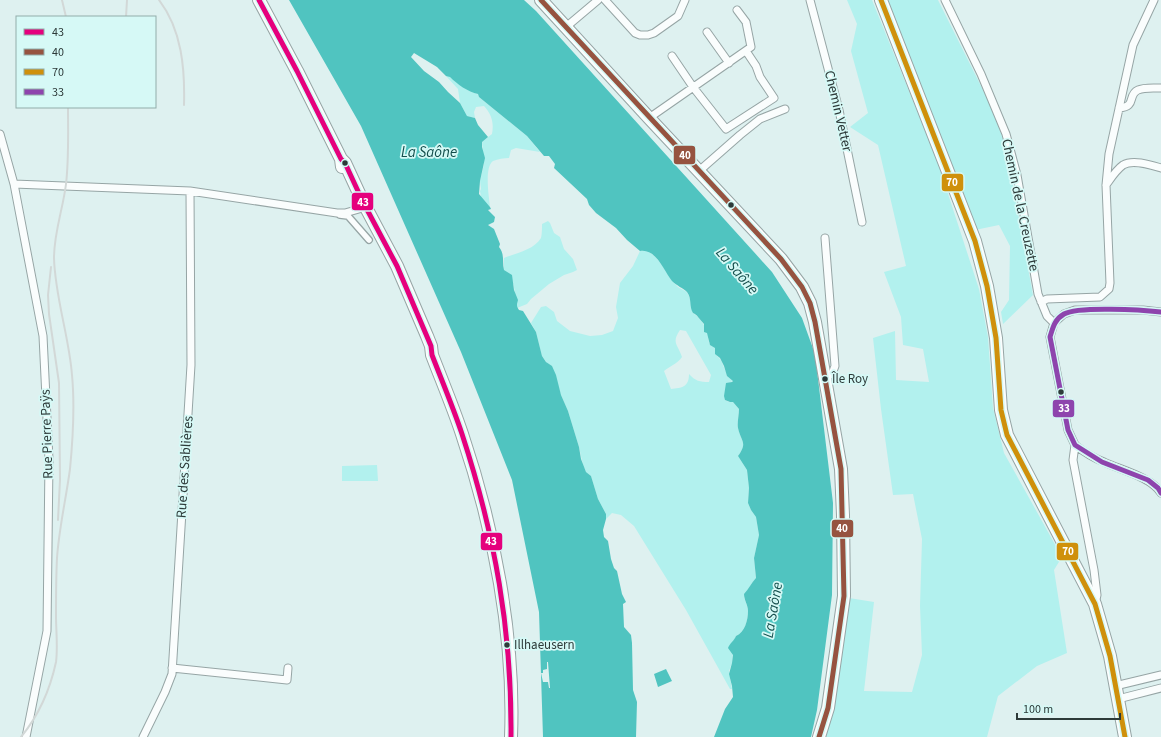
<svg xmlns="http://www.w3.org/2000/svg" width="1161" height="737" font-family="'Source Sans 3',sans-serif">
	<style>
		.green { fill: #b2f1ee; fill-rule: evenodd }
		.water { fill: #50c4c0 }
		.pier { fill: #def1f0 }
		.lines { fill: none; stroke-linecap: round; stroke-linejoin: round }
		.pedestrian-casing { stroke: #96a5a5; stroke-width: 8 }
		.minor-casing { stroke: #96a5a5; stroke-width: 9 }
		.primary-casing { stroke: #96a5a5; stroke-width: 14 }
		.pedestrian { stroke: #fafdfd; stroke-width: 5.5 }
		.minor { stroke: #fafdfd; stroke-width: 7 }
		.primary { stroke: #fafdfd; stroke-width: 12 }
		.rail { stroke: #d2d8d7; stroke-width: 2 }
		.bus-1-casing { stroke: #d6f9f6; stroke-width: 8 }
		.bus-2-casing { stroke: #d6f9f6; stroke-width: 8 }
		.bus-3-casing { stroke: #d6f9f6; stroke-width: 8 }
		.bus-4-casing { stroke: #d6f9f6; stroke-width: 8 }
		.bus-1 { stroke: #e5007d; stroke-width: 5 }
		.bus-2 { stroke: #965340; stroke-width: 5 }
		.bus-3 { stroke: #cf900b; stroke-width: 5 }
		.bus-4 { stroke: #8e44ad; stroke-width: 5 }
		.bus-dot { fill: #2d3a39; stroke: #d6f9f6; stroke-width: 1.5 }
		.labels { text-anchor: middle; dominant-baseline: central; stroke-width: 3.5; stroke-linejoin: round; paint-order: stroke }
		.bus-label { font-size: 13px; fill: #2d3a39; stroke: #d6f9f6; text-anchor: start }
		.street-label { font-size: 14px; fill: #2d3a39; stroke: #d6f9f6 }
		.water-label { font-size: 15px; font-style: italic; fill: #144e4c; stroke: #d6f9f6 }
		.line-badge { stroke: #d6f9f6; stroke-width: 1.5 }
		.badge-label { font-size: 11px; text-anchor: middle; font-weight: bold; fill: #fff }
	</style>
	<rect width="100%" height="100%" fill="#def1f0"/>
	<!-- green -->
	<path class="green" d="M847 0H872L937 160 979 289 988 337 993 408 1004 453 1062 557 1054 570 1067 653 1037 666 998 696 987 737H825L849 598 874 602 864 691 912 692 922 655 920 606 922 539 913 494 893 495 881 409 873 338 895 331 896 380 929 382 923 349 903 345 901 317 884 272 906 266 878 145 850 127 868 113 851 51 857 24Z
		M888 0H938L991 106 1006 147 1033 295 1003 324 1001 312 1009 300 1010 246 999 225 975 230Z
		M446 76H449C457 83 467 91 478 94L479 97 527 136 540 152 516 148 511 150 509 158C504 158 498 159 493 161 484 167 489 197 490 207L481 197 480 191 481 189 480 181 484 164 482 142 488 137 492 134C494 123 492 115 484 106L476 107 474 112 475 118 467 116 460 103 458 89Z
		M548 221 550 223 554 233 560 237 564 249 573 259 577 270 573 272 564 275 549 284 531 299 527 304 517 308C515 296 515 276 504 270V258C516 253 534 250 541 238 542 234 542 228 542 224Z
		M645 250C661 256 666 276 678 287 682 290 686 290 688 294 691 300 691 306 693 313 702 319 709 331 709 343L715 348 717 356C723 360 723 368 727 373 728 376 731 378 733 381L729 383 725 400 729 402H733L739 409C739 415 737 423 738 428 741 442 748 442 738 456L747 470 749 488 748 503 751 510 756 517 759 535 754 558 756 579C751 583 749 589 744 595 744 600 748 605 748 611 748 620 745 632 736 636L734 641 732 663 729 671 732 689H730L686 610 634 526 621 515 612 513 606 519V514L598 499 591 476 586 472 583 465 579 447 568 411 561 395 558 386 547 363 542 356 536 332 531 323 541 307 546 306 554 312 557 321 570 331 590 336 602 335 613 331 618 318 616 307 620 283 633 266 640 251ZM680 330 686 331 711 375 709 382C700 382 695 381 689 374 689 387 682 388 671 389L664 371C670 366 677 364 682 357 678 344 671 343 680 330Z
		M377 465 378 481H342V466Z"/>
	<!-- water -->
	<path class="water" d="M289 0H524L536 11 772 272 802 318 815 354 833 503 832 595 817 710 811 737H714L725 709 733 697 732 686 729 674 732 663 733 655 728 648C730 643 734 641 736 636 745 632 748 620 748 611 748 605 744 600 744 594 749 589 751 583 756 578L754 558 759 535 756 517 751 510 748 503 749 488 747 470 738 456C748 442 741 442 738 428 737 423 739 415 739 409L733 402H730L725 400 724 396 726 383 732 382 733 381 727 376 724 366 720 358 715 354V348L710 345 707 333 704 332V324C702 322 700 319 698 317 697 315 695 314 693 313 689 307 692 298 687 292 683 288 677 286 672 281 664 271 656 248 640 251L627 240 616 228 596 213 589 205 587 199 554 168 555 164 549 156H544L527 136 479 97 478 94C468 92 457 84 450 77L446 76 437 67 414 53 411 57 424 71 439 82 448 92 460 103 467 116 475 118 478 125 488 137 482 142V147L485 158 480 181 479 194 490 207 491 209 488 210 495 217 494 222 488 225 494 229 500 244 499 247C505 254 502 262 504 270L512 275 514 290 518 300C517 304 516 306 519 310L523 311 536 332 542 356 546 362 552 366 556 375 561 395 568 411 579 447 581 459 586 472 591 476 598 499 606 514V519L603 530 604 537 608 541 611 559 614 568 617 571 622 594 626 602 623 604 624 627 631 635 632 643 633 690 637 702 636 737H543L539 612 512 480 461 352 361 126Z
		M666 669 672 681 658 687 654 674Z"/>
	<!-- pier -->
	<path class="pier" d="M547 662H548L550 688H549L548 682H543L541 673H543V670L547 669Z"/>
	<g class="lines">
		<!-- pedestrian casing -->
		<g class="pedestrian-casing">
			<path id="pedestrian" d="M340 215 348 216 369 240"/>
		</g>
		<!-- minor casing -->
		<g class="minor-casing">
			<path id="minor" d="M605 0 635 33 640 35H648L654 33 678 16 685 0
				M810 0 839 110 862 222
				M945 0 981 74 1006 134 1017 175 1038 294 1047 316 1054 323
				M566 27 598 0
				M707 32 729 63
				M672 56 693 87 726 129 774 98 760 77 756 66 746 51
				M1119 108C1137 107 1127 95 1138 90 1144 87 1154 88 1161 88
				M649 118 751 47 746 22 737 10
				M0 134 14 184 43 336 49 460 47 631 26 737
				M699 171 740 135 760 119 785 109
				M14 184 190 191 337 213H345L366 207
				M1106 185C1111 178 1116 170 1123 165 1133 159 1151 165 1161 168
				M825 238 835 366 832 374 825 377
				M1041 302 1047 299 1100 297 1109 289 1110 283 1106 185 1109 154 1133 45 1154 0
				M1075 445C1084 452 1093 458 1104 462 1121 470 1151 477 1161 493
				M1095 604 1097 595 1094 570 1073 460 1075 445 1068 430 1050 337 1054 323 1064 314 1075 310H1143L1161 312
				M172 668 287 680 288 668
				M1115 686 1161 675
				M1118 699 1161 688
				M143 737 165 692 172 674 191 365 190 191"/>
		</g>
		<!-- primary casing -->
		<g class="primary-casing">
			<path id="primary" d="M259 0 297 71 341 159 342 167
				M541 0 649 118 781 259 802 287 810 303 815 322 841 469 843 515 844 596 828 708 819 737
				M881 0 975 241 987 286 996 338 1001 410 1007 435 1095 604 1110 656 1125 737
				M341 159 345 163 363 202 397 266 427 336 431 346 432 355C442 381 453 407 462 434 494 529 515 636 511 737"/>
		</g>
		<!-- pedestrian -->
		<use href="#pedestrian" class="pedestrian"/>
		<!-- minor -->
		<use href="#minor" class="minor"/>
		<!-- primary -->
		<use href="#primary" class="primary"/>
		<!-- rail -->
		<path class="rail" d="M62 0 66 17
			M159 0C182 30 185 69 184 105
			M126 17 127 0
			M51 267 48 295 49 314 59 383 60 480 58 520
			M21 737C39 715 50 690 56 662 58 647 56 631 56 616 56 597 56 578 57 558 59 528 66 499 70 469 73 438 75 406 72 375 69 336 55 297 54 258 54 232 63 209 66 184 69 159 68 132 68 107"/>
		<!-- bus-1 casing -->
		<g class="bus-1-casing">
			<path id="bus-1" d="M259 0 297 71 341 159 345 163 363 202 397 266 431 346 432 355C442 381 453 407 462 434 495 535 512 631 511 737"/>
		</g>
		<!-- bus-2 casing -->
		<g class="bus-2-casing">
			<path id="bus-2" d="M541 0 781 259 802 287 810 303 815 322 841 469 844 596 828 708 819 737"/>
		</g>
		<!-- bus-3 casing -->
		<g class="bus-3-casing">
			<path id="bus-3" d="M881 0 975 241 987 286 996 338 1001 410 1007 435 1095 604 1110 656 1125 737"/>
		</g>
		<!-- bus-4 casing -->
		<g class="bus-4-casing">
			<path id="bus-4" d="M1161 312C1143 310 1078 306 1064 314 1055 319 1053 327 1050 337L1068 430 1075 445 1102 462 1148 480 1158 488 1161 493"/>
		</g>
		<!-- bus-1 -->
		<use href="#bus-1" class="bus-1"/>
		<!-- bus-2 -->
		<use href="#bus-2" class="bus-2"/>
		<!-- bus-3 -->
		<use href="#bus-3" class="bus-3"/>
		<!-- bus-4 -->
		<use href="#bus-4" class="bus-4"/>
	</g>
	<!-- markers -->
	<g class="bus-dot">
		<circle cx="345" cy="163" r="3.5"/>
		<circle cx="731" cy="205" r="3.5"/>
		<circle cx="825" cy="379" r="3.5"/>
		<circle cx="1061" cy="392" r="3.5"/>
		<circle cx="507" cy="645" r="3.5"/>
	</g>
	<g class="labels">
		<!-- bus labels -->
		<g class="bus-label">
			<text x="832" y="379">Île Roy</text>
			<text x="514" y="645">Illhaeusern</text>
		</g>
		<!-- street labels -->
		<g class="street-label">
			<text transform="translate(838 111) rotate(77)">Chemin Vetter</text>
			<text transform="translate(1020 205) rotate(78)">Chemin de la Creuzette</text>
			<text transform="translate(47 434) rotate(-92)">Rue Pierre Paÿs</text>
			<text transform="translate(185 467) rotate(-86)">Rue des Sablières</text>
		</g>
		<!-- water labels -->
		<g class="water-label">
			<text x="429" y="152">La Saône</text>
			<text transform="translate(737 271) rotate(49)">La Saône</text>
			<text transform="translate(773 610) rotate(-80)">La Saône</text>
		</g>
	</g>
	<g class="line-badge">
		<rect x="673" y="145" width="23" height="20" rx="4" fill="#965340"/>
		<rect x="941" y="173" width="23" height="19" rx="4" fill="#cf900b"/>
		<rect x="351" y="192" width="23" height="19" rx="4" fill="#e5007d"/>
		<rect x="1052" y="399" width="23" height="19" rx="4" fill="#8e44ad"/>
		<rect x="831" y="519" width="23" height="19" rx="4" fill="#965340"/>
		<rect x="480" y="532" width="23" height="19" rx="4" fill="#e5007d"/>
		<rect x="1056" y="542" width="23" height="19" rx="4" fill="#cf900b"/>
	</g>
	<g class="badge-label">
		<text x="685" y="159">40</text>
		<text x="952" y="186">70</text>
		<text x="363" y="206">43</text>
		<text x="1064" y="412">33</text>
		<text x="842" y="532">40</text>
		<text x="491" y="545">43</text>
		<text x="1068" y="555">70</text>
	</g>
	<!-- legend -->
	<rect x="16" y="16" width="140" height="92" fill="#d6f9f6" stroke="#92adaa"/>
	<rect x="24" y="29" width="20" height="6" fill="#e5007d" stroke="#92adaa"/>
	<text x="52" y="36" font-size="12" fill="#2d3a39">43</text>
	<rect x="24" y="49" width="20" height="6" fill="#965340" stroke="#92adaa"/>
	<text x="52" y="56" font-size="12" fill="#2d3a39">40</text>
	<rect x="24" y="69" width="20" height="6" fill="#cf900b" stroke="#92adaa"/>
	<text x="52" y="76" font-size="12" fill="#2d3a39">70</text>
	<rect x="24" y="89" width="20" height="6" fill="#8e44ad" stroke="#92adaa"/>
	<text x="52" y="96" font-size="12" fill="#2d3a39">33</text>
	<!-- scale -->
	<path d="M1017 713v6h103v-6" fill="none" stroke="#2d3a39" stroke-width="2"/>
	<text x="1023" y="713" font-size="12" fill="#2d3a39" stroke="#d6f9f6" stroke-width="3" paint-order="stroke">100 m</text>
</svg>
